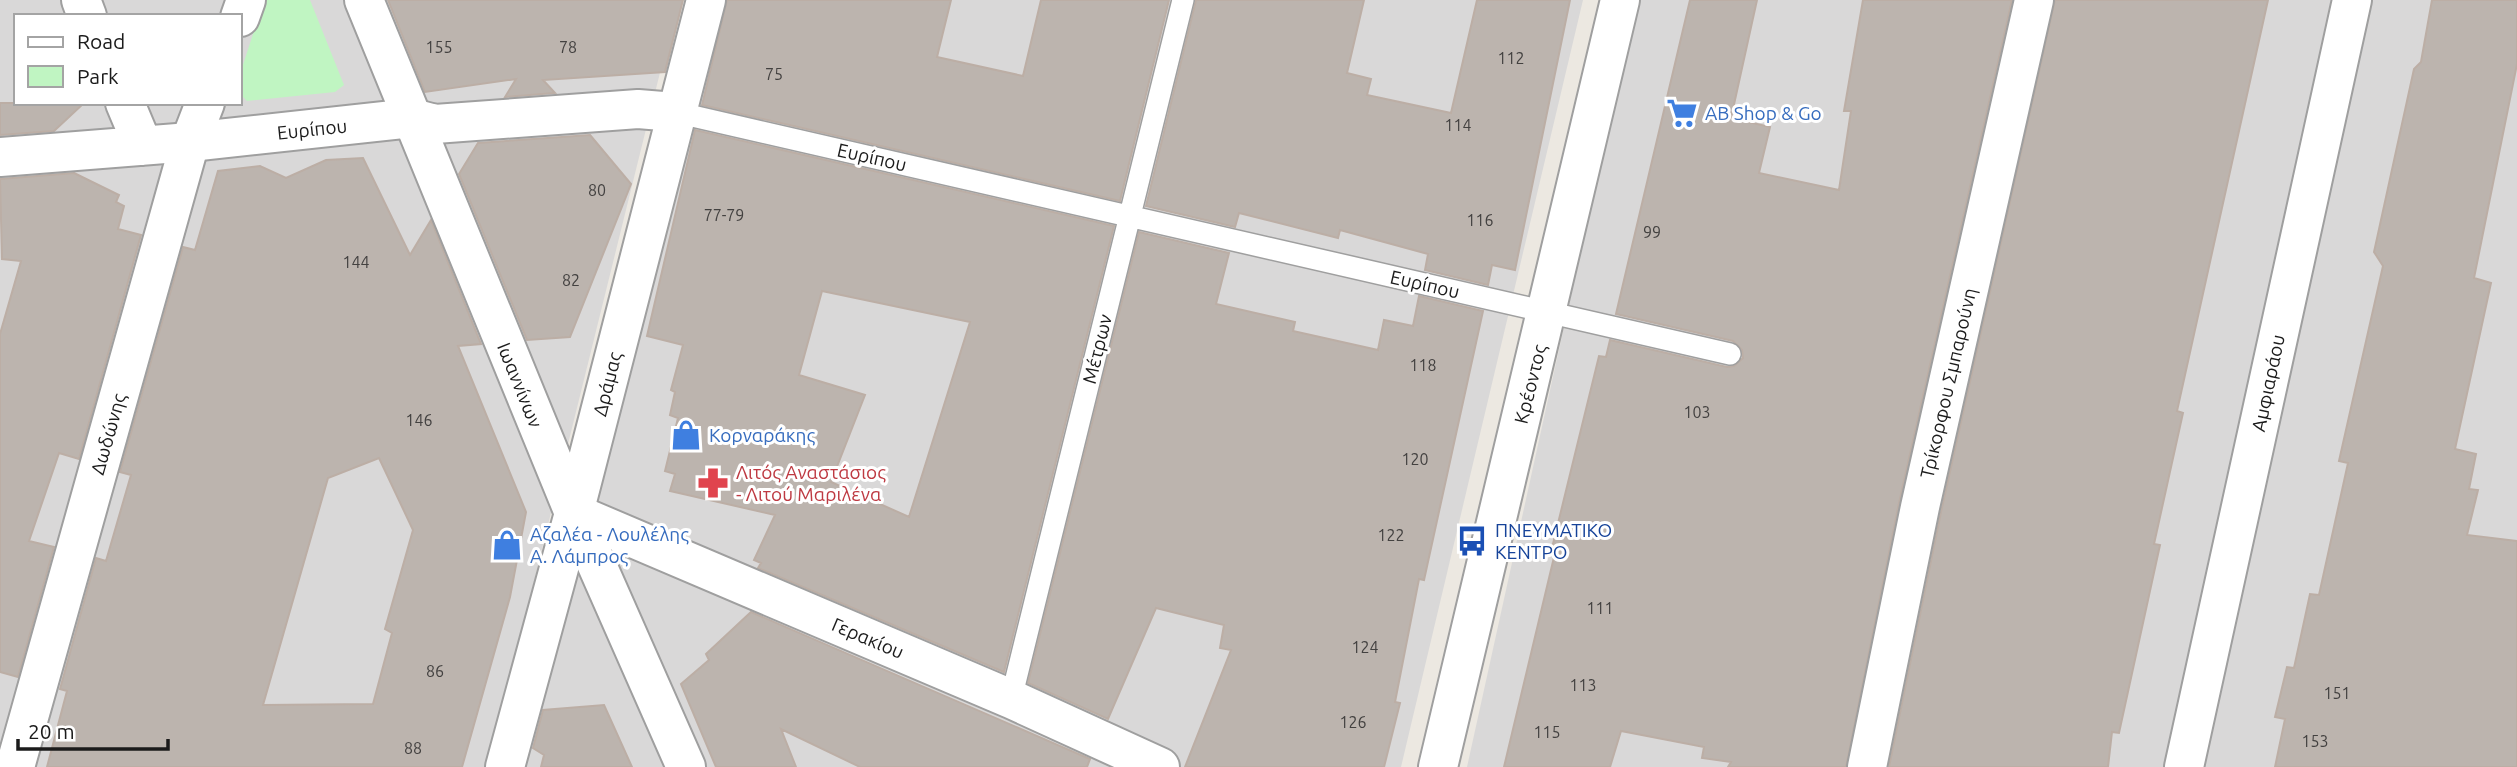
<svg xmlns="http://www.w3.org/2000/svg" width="2517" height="767" font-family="Ubuntu,sans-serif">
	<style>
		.residential { fill: #d9d8d8; fill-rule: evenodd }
		.park { fill: #c0f5c2 }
		.building { fill: #bcb4ae; stroke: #bcaea5; stroke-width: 2; fill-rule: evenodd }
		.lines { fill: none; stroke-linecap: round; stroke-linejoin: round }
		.service-casing { stroke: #9f9f9f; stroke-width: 24 }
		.minor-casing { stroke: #9f9f9f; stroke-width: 42 }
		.tertiary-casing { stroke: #9f9f9f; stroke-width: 42 }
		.service { stroke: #fff; stroke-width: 21 }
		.minor { stroke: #fff; stroke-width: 38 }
		.tertiary { stroke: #fff; stroke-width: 38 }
		.labels { text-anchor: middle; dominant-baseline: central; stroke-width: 6; stroke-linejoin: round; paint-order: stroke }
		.number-label { font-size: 16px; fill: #434140 }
		.shop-label { font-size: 19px; fill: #366cbe; stroke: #fff; text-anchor: start }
		.street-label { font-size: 19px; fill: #1b1b1b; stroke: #fff }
		.health-label { font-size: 19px; fill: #be3a42; stroke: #fff; text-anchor: start }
		.transit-label { font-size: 19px; fill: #164399; stroke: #fff; text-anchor: start }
	</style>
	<rect width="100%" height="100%" fill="#ece8e1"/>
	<!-- residential -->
	<path class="residential" d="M0 0H678L488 767H0ZM16 16H240V103H16Z
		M706 0H1583L1401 767H517Z
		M1636 0H2517V767H1467Z"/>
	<!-- park -->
	<path class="park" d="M264 0H310L344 85 335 92 247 101 240 94V74Z"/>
	<!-- building -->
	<path class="building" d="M388 0H683L665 72 543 80 555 93 505 97 516 79 425 92Z
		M727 0H951L937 57 1023 76 1041 0H1169L1120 201 702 105Z
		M1196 0H1364L1347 73 1371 79 1367 95 1451 113 1477 0H1570L1515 270 1492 265 1488 285 1425 270 1428 254 1340 230 1338 238 1239 213 1235 227 1146 206Z
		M1690 0H1757L1731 118 1770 127 1759 173 1839 190 1851 111H1844L1863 0H2012L1899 503 1846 767H1728L1731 762 1702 758 1704 747 1621 731 1610 767H1504L1555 553 1551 552 1599 356 1606 357 1610 340 1727 367 1734 366 1743 358 1742 350 1733 341 1616 314Z
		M2055 0H2268L2177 411 2183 413 2154 544 2160 545 2119 733 2112 732 2108 767H1889L1941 512Z
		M2432 0H2517V64L2474 278 2491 283 2455 449 2476 454 2469 489 2478 490 2467 535 2517 541V767H2275L2285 719 2275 717 2287 667 2294 668 2310 594 2319 595 2348 463 2339 461 2383 266 2374 252 2414 69 2421 62Z
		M0 103H84L54 131 0 135Z
		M695 130 1114 226 1004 672 758 568 761 563 754 560 775 515 670 491 675 474 665 471 678 418 670 415 675 392 671 390 683 345 647 336ZM822 291 970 322 909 517 831 482 865 395 799 375Z
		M590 135 631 184 570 337 527 340 459 174 478 143Z
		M363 158 410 255 431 220 481 344 458 346 526 512 510 597 462 767H47L67 691 60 689 96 558 106 561 131 475 120 472 183 247 195 250 218 171 260 166 286 178 326 160ZM379 458 413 530 385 629 392 633 373 704 263 705 328 478Z
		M74 173 119 195 116 202 124 206 118 229 141 235 79 459 59 453 29 541 54 547 18 677 0 672V334L21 261 2 259 0 179Z
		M1139 232 1229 253 1216 304 1295 322 1293 331 1378 350 1384 320 1413 326 1419 296 1483 311 1424 580 1419 579 1395 702 1400 703 1384 767H1185L1231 650 1220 648 1224 625 1156 608 1108 719 1028 683Z
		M751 612 1090 759 1087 767H860L781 729 796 767H716L681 684 709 660 706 654Z
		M604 705 632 767H541L544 755 533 748 543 710Z"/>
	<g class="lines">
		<!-- service casing -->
		<g class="service-casing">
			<path id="service" d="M675 112 1730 354
				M1011 699 1183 0"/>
		</g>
		<!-- minor casing -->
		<g class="minor-casing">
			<path id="minor" d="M81 0 87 16
				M125 103 143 146
				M0 157 190 142 412 118 435 124 638 109 675 112
				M574 513 1011 699 1160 767
				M574 513 686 767
				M1438 767 1620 0
				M1867 767 1920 507 2034 0
				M2184 767 2352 0"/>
		</g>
		<!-- tertiary casing -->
		<g class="tertiary-casing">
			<path id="tertiary" d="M364 0 574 513
				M240 17 246 0
				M15 767 190 142 205 103
				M505 767 574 513 706 0"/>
		</g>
		<!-- service -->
		<use href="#service" class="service"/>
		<!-- minor -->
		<use href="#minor" class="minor"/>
		<!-- tertiary -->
		<use href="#tertiary" class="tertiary"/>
	</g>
	<!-- icons -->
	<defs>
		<g id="supermarket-bare" transform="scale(2.415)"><path d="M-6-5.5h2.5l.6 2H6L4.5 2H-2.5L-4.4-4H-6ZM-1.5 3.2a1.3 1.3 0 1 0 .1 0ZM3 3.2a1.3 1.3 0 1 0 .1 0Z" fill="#3f7fe0" stroke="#fff" stroke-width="2.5" paint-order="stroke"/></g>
		<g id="shop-bare" transform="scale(2.415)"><path d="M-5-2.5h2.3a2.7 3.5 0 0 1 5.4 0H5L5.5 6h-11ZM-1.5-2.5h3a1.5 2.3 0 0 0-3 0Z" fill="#3f7fe0" stroke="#fff" stroke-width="2.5" paint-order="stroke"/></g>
		<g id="pharmacy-bare" transform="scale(2.415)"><path d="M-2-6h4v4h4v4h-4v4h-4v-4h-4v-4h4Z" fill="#e0444e" stroke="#fff" stroke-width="2.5" paint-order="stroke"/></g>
		<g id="bus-bare" transform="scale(2.415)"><path d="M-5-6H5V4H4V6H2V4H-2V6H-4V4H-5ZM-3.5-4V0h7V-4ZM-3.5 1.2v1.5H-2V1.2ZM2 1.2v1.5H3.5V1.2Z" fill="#1a4fb4" stroke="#fff" stroke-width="2.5" paint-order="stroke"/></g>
	</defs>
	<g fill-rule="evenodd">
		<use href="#supermarket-bare" x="1682" y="113"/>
		<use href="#shop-bare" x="686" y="435"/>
		<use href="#pharmacy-bare" x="713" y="483"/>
		<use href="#bus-bare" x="1472" y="541"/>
		<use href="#shop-bare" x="507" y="545"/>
	</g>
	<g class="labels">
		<!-- number labels -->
		<g class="number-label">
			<text x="439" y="47">155</text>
			<text x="568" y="47">78</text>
			<text x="1511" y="58">112</text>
			<text x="774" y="74">75</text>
			<text x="1458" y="125">114</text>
			<text x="597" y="190">80</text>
			<text x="724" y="215">77-79</text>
			<text x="1480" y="220">116</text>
			<text x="1652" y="232">99</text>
			<text x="356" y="262">144</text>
			<text x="571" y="280">82</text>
			<text x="1423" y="365">118</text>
			<text x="1697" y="412">103</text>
			<text x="419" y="420">146</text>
			<text x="1415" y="459">120</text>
			<text x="1391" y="535">122</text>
			<text x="1600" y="608">111</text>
			<text x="1365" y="647">124</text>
			<text x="435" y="671">86</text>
			<text x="1583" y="685">113</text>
			<text x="2337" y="693">151</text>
			<text x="1353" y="722">126</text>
			<text x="1547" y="732">115</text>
			<text x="2315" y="741">153</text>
			<text x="413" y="748">88</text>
		</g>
		<!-- shop labels -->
		<g class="shop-label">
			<text x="1705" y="113">ΑΒ Shop &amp; Go</text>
			<text x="709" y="435">Κορναράκης</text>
			<text x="530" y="534">Αζαλέα - Λουλέλης<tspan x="530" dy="22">Α. Λάμπρος</tspan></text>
		</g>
		<!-- street labels -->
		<g class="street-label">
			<text transform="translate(312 129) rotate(-6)">Ευρίπου</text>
			<text transform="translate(872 157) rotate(13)">Ευρίπου</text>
			<text transform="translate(1425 284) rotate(13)">Ευρίπου</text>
			<text transform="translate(1097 349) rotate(-76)">Μέτρων</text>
			<text transform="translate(1948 383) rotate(-77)">Τρίκορφου Σμπαρούνη</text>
			<text transform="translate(2268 383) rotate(-78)">Αμφιαράου</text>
			<text transform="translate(607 384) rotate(-76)">Δράμας</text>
			<text transform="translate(1530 384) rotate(-76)">Κρέοντος</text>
			<text transform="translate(520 385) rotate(68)">Ιωαννίνων</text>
			<text transform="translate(108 434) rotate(-74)">Δωδώνης</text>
			<text transform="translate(868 638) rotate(23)">Γερακίου</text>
		</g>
		<!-- health labels -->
		<g class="health-label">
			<text x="736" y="472">Λιτός Αναστάσιος<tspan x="736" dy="22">- Λιτού Μαριλένα</tspan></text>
		</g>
		<!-- transit labels -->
		<g class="transit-label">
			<text x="1495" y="530">ΠΝΕΥΜΑΤΙΚΟ<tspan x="1495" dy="22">ΚΕΝΤΡΟ</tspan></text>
		</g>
	</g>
	<!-- legend -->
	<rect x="14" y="14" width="228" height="91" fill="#ffffff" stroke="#a4a4a4" stroke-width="2"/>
	<rect x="28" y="37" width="35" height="10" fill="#ffffff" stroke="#a4a4a4" stroke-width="2"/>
	<text x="77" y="49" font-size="21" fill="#1b1b1b">Road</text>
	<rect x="28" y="66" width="35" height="21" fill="#c0f5c2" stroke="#a4a4a4" stroke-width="2"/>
	<text x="77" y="84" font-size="21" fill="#1b1b1b">Park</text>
	<!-- scale -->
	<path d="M18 739v10h150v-10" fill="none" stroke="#1b1b1b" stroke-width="3.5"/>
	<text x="28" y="739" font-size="21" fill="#1b1b1b" stroke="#ffffff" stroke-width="5" paint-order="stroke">20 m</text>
</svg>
